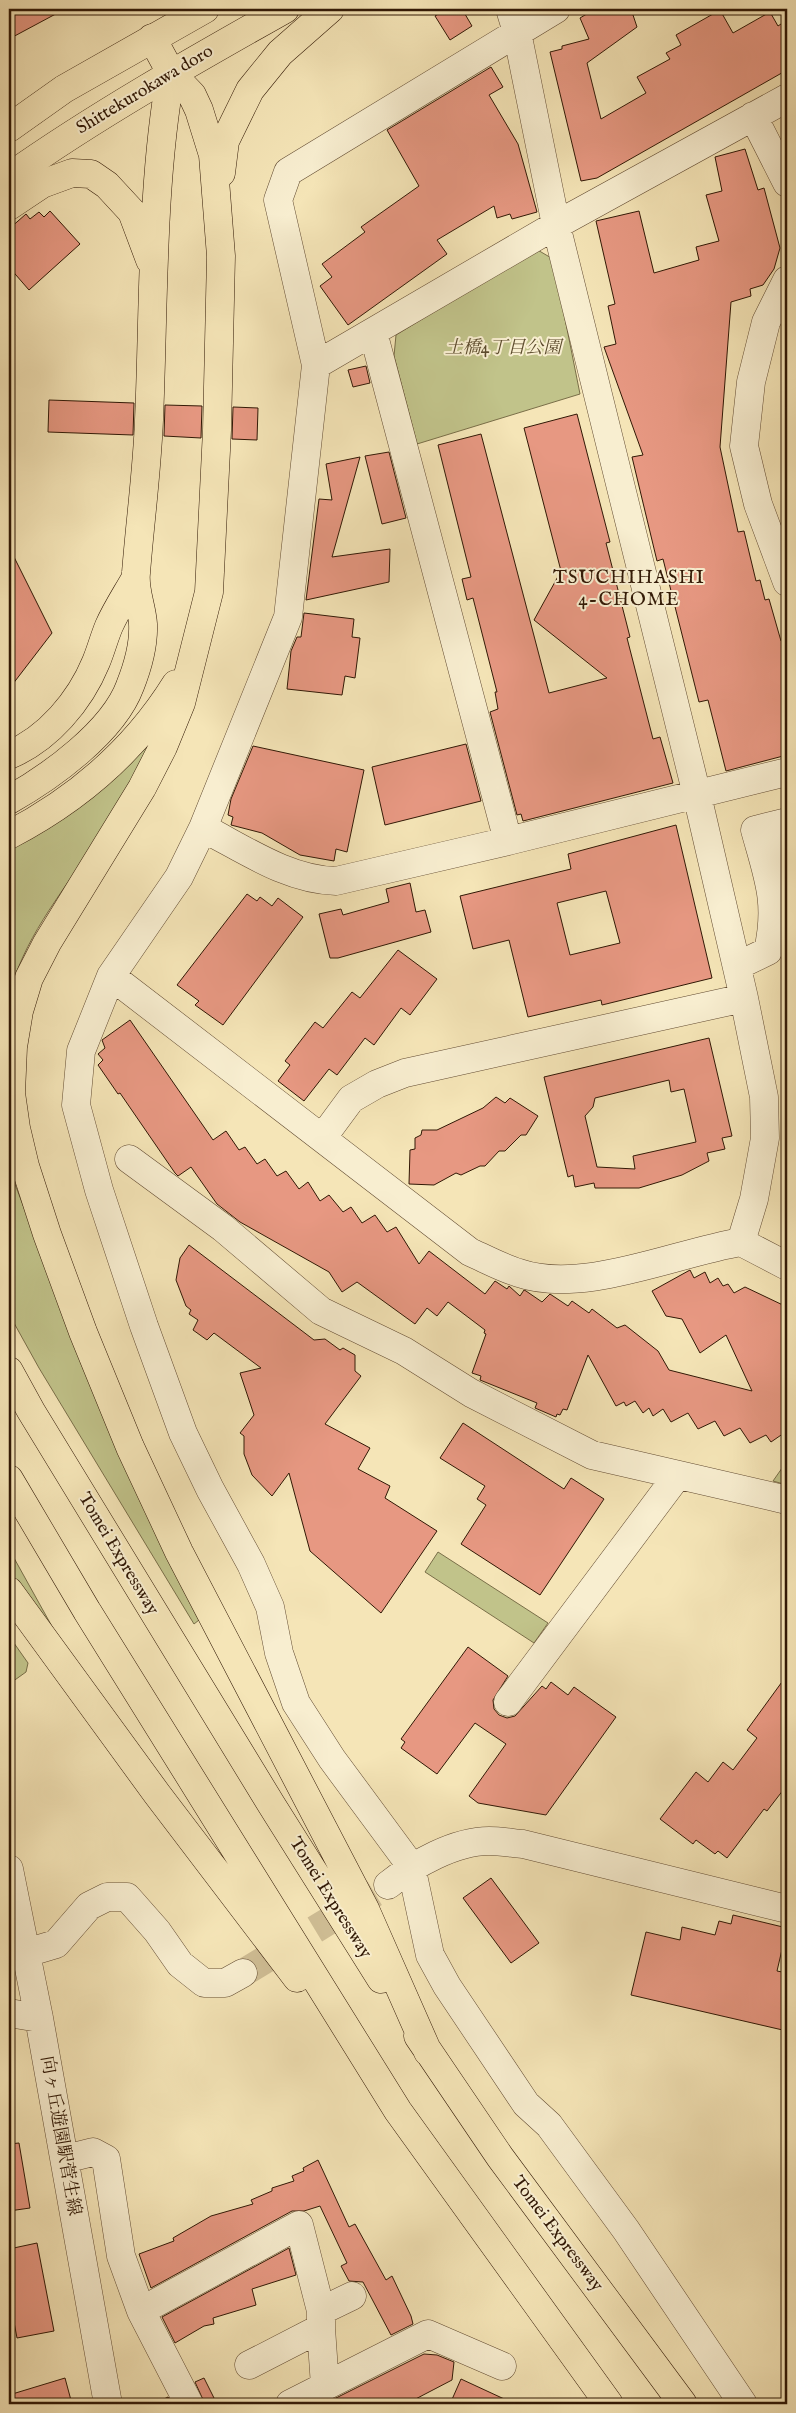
<svg xmlns="http://www.w3.org/2000/svg" width="796" height="2413" font-family="'IM FELL English','Noto Serif JP',serif">
	<style>
		.green { fill: #c1c38a; stroke: #796e48 }
		.building { fill: #e79882; stroke: #311805; fill-rule: evenodd }
		.lines { fill: none; stroke-linecap: round; stroke-linejoin: round }
		.minor-tunnel { stroke: #cebc93; stroke-width: 28; stroke-dasharray: 28 14; stroke-linecap: butt }
		.minor-casing { stroke: #624b32; stroke-width: 29 }
		.major-casing { stroke: #311805; stroke-width: 29 }
		.highway-casing { stroke: #311805; stroke-width: 29 }
		.minor { stroke: #f8eed0; stroke-width: 28 }
		.major { stroke: #f5e5b7; stroke-width: 28 }
		.highway { stroke: #f5e5b7; stroke-width: 28 }
		.labels { text-anchor: middle; dominant-baseline: central; stroke-width: 4; stroke-linejoin: round; paint-order: stroke }
		.street-label { font-size: 18px; fill: #311805; stroke: #f8eed0 }
		.park-label { font-size: 18px; font-style: italic; fill: #5c4b2d; stroke: #f8eed0 }
		.neighbourhood-label { font-size: 19px; letter-spacing: 1px; fill: #311805; stroke: #f8eed0 }
	</style>
	<rect width="100%" height="100%" fill="#f5e5b7"/>
	<filter id="stains"><feTurbulence type="fractalNoise" baseFrequency=".004" numOctaves="4"/><feColorMatrix values="0 0 0 0 .2 0 0 0 0 .09 0 0 0 0 .02 0 0 0 .5 -.17"/></filter>
	<radialGradient id="worn" r=".72"><stop offset=".6" stop-color="#630" stop-opacity="0"/><stop offset="1" stop-color="#630" stop-opacity=".3"/></radialGradient>
	<!-- green -->
	<path class="green" d="M536 249 553 259 580 394 417 444 394 356 396 335Z
		M154 736C135 775 113 813 90 850 59 897 23 940 9 996V843Z
		M9 1163 16 1187 102 1409 199 1620 194 1624 39 1368 9 1314Z
		M787 1461V1485L773 1481Z
		M9 1549 54 1630 9 1580Z
		M438 1552 548 1623 534 1643 425 1572Z
		M9 1636 28 1663 26 1672 12 1682 9 1679Z"/>
	<!-- building -->
	<path class="building" d="M9 9H65L9 39Z
		M447 9H462L472 26 450 40 435 16Z
		M595 9H631L637 27 587 63 601 119 646 93 637 77 670 59 666 53 681 45 676 35 720 10 733 33 770 12 778 26 787 20V70L597 178 581 181 550 52 562 49V46L589 39 580 18Z
		M491 67 503 87 489 95 518 144 537 212 512 219 510 214 497 218 494 206 437 240 447 254 348 325 320 286 332 277 322 264 365 232 361 227 419 186 387 130Z
		M745 149 758 190 764 188 780 248 774 269 763 285 750 289 751 296 731 302 720 447 738 532 744 531 756 581 760 580 765 600 769 599 781 641 787 639V755L726 771 708 700 699 702 663 559 657 561 632 457 643 455 604 347 616 344 608 306 615 304 596 221 639 211 654 273 699 260 696 247 719 241 706 195 722 191 715 157Z
		M50 211 80 244 29 290 9 267V229L26 214 30 219 39 212 44 217Z
		M366 366 370 383 353 387 348 370Z
		M49 400 134 403 133 435 48 432Z
		M165 405 202 406 201 438 164 436Z
		M233 407 258 408 257 440 232 439Z
		M577 414 610 542 606 543 630 637 627 638 653 739 660 737 673 783 523 821 521 814 517 815 490 712 498 709 495 692H497L473 598 467 600 462 579 471 577 438 445 481 434 549 693 607 678 534 620 561 571 524 428Z
		M389 452 406 518 382 524 365 456Z
		M360 457 332 557 390 549 389 582 306 600 319 499 332 500 326 464Z
		M9 547 52 633 9 689Z
		M304 613 354 619 352 637 360 638 355 678 345 676 342 695 287 689 291 651 297 637H301Z
		M466 744 481 801 385 825 372 767Z
		M253 746 364 770 347 852 336 849 334 861 300 855 262 833 231 825 233 817 228 815 231 799Z
		M676 825 712 978 602 1005 601 1000 528 1017 509 940 473 949 460 896 571 869 568 854ZM606 891 620 943 570 955 557 903Z
		M410 883 416 912 425 910 431 932 338 958H330L319 914 341 909 343 915 389 902 386 889Z
		M247 894 257 901 260 897 272 906 278 898 303 917 223 1025 195 1005 199 1001 177 985Z
		M398 950 437 979 410 1015 401 1008 374 1045 365 1038 337 1075 329 1069 304 1101 278 1081 290 1065 285 1061 315 1022 323 1028 352 992 360 998Z
		M130 1020 213 1140 226 1131 239 1150 245 1147 257 1164 265 1159 277 1176 286 1171 299 1189 308 1182 320 1201 329 1195 343 1212 351 1207 362 1223 375 1215 387 1232 396 1227 419 1264 429 1251 485 1294 495 1281 507 1289 509 1286 520 1296 524 1290 526 1291 542 1302 550 1294 568 1306 572 1301 589 1313 592 1309 617 1328 625 1325 658 1351 669 1370 752 1391 726 1335 700 1353 682 1319 666 1316 652 1291 690 1270 694 1278 705 1272 710 1283 718 1278 723 1286 728 1284 734 1293 745 1287 787 1307V1431L771 1442 766 1435 750 1443 740 1428 724 1436 715 1421 698 1429 688 1413 671 1422 663 1409 653 1416 649 1408 643 1413 635 1401 626 1406 624 1402 616 1406 588 1355 567 1410 563 1409 560 1415 557 1414 556 1417 535 1408 537 1403 480 1380 481 1376 472 1373 486 1334 484 1333 485 1330 448 1302 437 1316 427 1308 415 1324 357 1282 342 1292 329 1272 240 1222 217 1204 191 1167 178 1176 175 1173 120 1093 118 1094 98 1065 103 1060 98 1054 105 1048 102 1040Z
		M709 1038 732 1136 722 1138 725 1149 707 1153 709 1161 682 1175 639 1188H595L594 1183 575 1187 573 1175 568 1177 544 1077ZM669 1080 671 1092 684 1089 696 1142 633 1156 635 1169 597 1167 585 1116 593 1107 595 1098Z
		M496 1097 505 1103 510 1098 538 1116 526 1135H521L505 1151H499L485 1166H480L461 1175 456 1173 434 1185 409 1184 410 1150 415 1149V1138L421 1135 422 1130H437L483 1108Z
		M189 1245 314 1340 325 1339 340 1350 343 1348 355 1355V1371L361 1376 325 1424 370 1448 358 1469 390 1486 385 1498 437 1531 381 1613 310 1551 289 1473 272 1496 252 1475 244 1454V1436L240 1433 254 1415 240 1373 261 1368 214 1333 207 1340 193 1330 198 1320 189 1314 191 1310 186 1306 176 1280 180 1258Z
		M463 1423 564 1489 571 1478 604 1499 540 1595 461 1544 486 1505 477 1499 485 1486 440 1458Z
		M468 1647 508 1676 493 1700 494 1709 499 1715 507 1718 515 1716 542 1686 546 1689 551 1682 568 1695 574 1687 616 1717 546 1815 478 1803 469 1796 506 1744 475 1723 437 1774 401 1748 405 1742 401 1739Z
		M787 1675V1785L767 1811 764 1809 727 1858 718 1851 715 1854 696 1840 693 1844 660 1819 696 1772 708 1782 723 1762 733 1770 757 1738 747 1730Z
		M491 1878 539 1943 511 1963 463 1898Z
		M733 1915 787 1928 777 1971 787 1973V2031L631 1995 646 1932 680 1940 682 1927 715 1935 719 1921 731 1924Z
		M19 2143 30 2208 9 2211V2144Z
		M318 2160 349 2227 355 2224 386 2280 392 2276 411 2316 413 2324 391 2335 363 2282 349 2281 341 2266 347 2263 320 2206 304 2211H292L151 2288 139 2254 174 2241 173 2238 211 2216 253 2204 251 2200 272 2191V2188L294 2181 292 2176 304 2171 303 2168Z
		M37 2243 54 2331 17 2338 14 2322 9 2323V2249Z
		M289 2248 296 2275 252 2289 256 2305 213 2318 214 2324 204 2326 175 2343 162 2317Z
		M424 2354 437 2355 454 2362 452 2380 406 2404H324Z
		M65 2378 72 2404H9V2395Z
		M204 2378 217 2404H205L195 2382Z
		M461 2379 515 2404H450Z
		M168 2397 172 2404H154Z"/>
	<g class="lines">
		<!-- minor-tunnel -->
		<path class="minor-tunnel" d="M243 1973 388 1885"/>
		<!-- minor casing -->
		<g class="minor-casing">
			<path id="minor" d="M510 9 517 32 556 225 697 795 744 998 764 1097 765 1138 754 1199 741 1242
				M556 9 288 172 278 200 316 365 288 617 203 828 179 877 111 976 81 1051 76 1105 99 1190 144 1326 183 1433 210 1489 251 1564 270 1607 279 1653 296 1703 332 1759 411 1866 430 1955 447 1986 526 2104 549 2125 626 2230 743 2404
				M753 116 787 183
				M787 280 766 322 751 382 744 446 758 504 787 582
				M373 332 508 841
				M316 365 556 225 787 98
				M203 828C244 849 288 880 336 881L508 841 787 772
				M772 894 787 841
				M737 966 768 951C779 902 768 877 755 830L787 822
				M111 976 470 1252C486 1259 502 1268 519 1273 583 1295 675 1253 741 1242L787 1266
				M323 1137 351 1099 377 1084 405 1073 744 998
				M129 1159 223 1228 321 1311 404 1351 471 1393 592 1455 787 1500
				M508 1702 677 1476
				M9 1869 39 2018 108 2404
				M388 1885C414 1864 455 1841 489 1841 500 1841 512 1843 523 1844L787 1909
				M26 1953 56 1944 89 1906 107 1897H127L157 1931 180 1964 204 1983H225L243 1973
				M9 2013 39 2018
				M65 2159 93 2152 106 2159 121 2256 141 2311 189 2404
				M141 2311 299 2225 321 2311V2328L249 2365
				M321 2311 352 2296
				M321 2328 325 2386
				M290 2404 428 2334 502 2366"/>
		</g>
		<!-- major casing -->
		<g class="major-casing">
			<path id="major" d="M9 128 64 89 205 9
				M9 177C97 115 191 62 285 9"/>
		</g>
		<!-- highway casing -->
		<g class="highway-casing">
			<path id="highway" d="M152 38 171 73 192 95 199 110 213 155 221 256 217 430 209 592 181 703 163 747 142 788 47 943 29 978 19 1011 13 1047 11 1093 16 1128 25 1166 47 1234 83 1332 130 1447 179 1552 365 1909 428 2052
				M221 173 225 141 250 90 280 53 330 9
				M9 206 42 184 72 173 91 174 107 185 132 212 150 260
				M9 755C48 739 80 701 96 662 101 650 104 638 109 626 116 610 126 595 135 579
				M9 800C50 777 113 732 130 686 138 666 144 645 143 624 142 607 134 590 136 573 140 522 147 471 149 420 154 305 151 186 171 73
				M9 835C78 799 135 750 176 684
				M9 1371 31 1411 271 1804 381 1979
				M9 1479 87 1611 398 2111 609 2404
				M9 1591 157 1794 297 1978
				M418 2036 500 2157 683 2404"/>
		</g>
		<!-- minor -->
		<use href="#minor" class="minor"/>
		<!-- major -->
		<use href="#major" class="major"/>
		<!-- highway -->
		<use href="#highway" class="highway"/>
	</g>
	<g class="labels">
		<!-- street labels -->
		<g class="street-label">
			<text transform="translate(145 90) rotate(-31)">Shittekurokawa doro</text>
			<text transform="translate(118 1554) rotate(59)">Tomei Expressway</text>
			<text transform="translate(330 1898) rotate(58)">Tomei Expressway</text>
			<text transform="translate(60 2136) rotate(80)">向ヶ丘遊園駅菅生線</text>
			<text transform="translate(557 2234) rotate(53)">Tomei Expressway</text>
		</g>
		<!-- park labels -->
		<g class="park-label">
			<text x="503" y="348">土橋4丁目公園</text>
		</g>
		<!-- neighbourhood labels -->
		<g class="neighbourhood-label">
			<text x="629" y="578">TSUCHIHASHI<tspan x="629" dy="22">4-CHOME</tspan></text>
		</g>
	</g>
	<!-- margin -->
	<rect width="796" height="2413" fill="none" stroke="#f5e5b7" stroke-width="30"/>
	<rect x="10" y="10" width="776" height="2393" fill="none" stroke="#311805" stroke-width="2.5"/>
	<rect x="15" y="15" width="766" height="2383" fill="none" stroke="#311805"/>
	<rect width="100%" height="100%" filter="url(#stains)"/>
	<rect width="100%" height="100%" fill="url(#worn)"/>
</svg>
